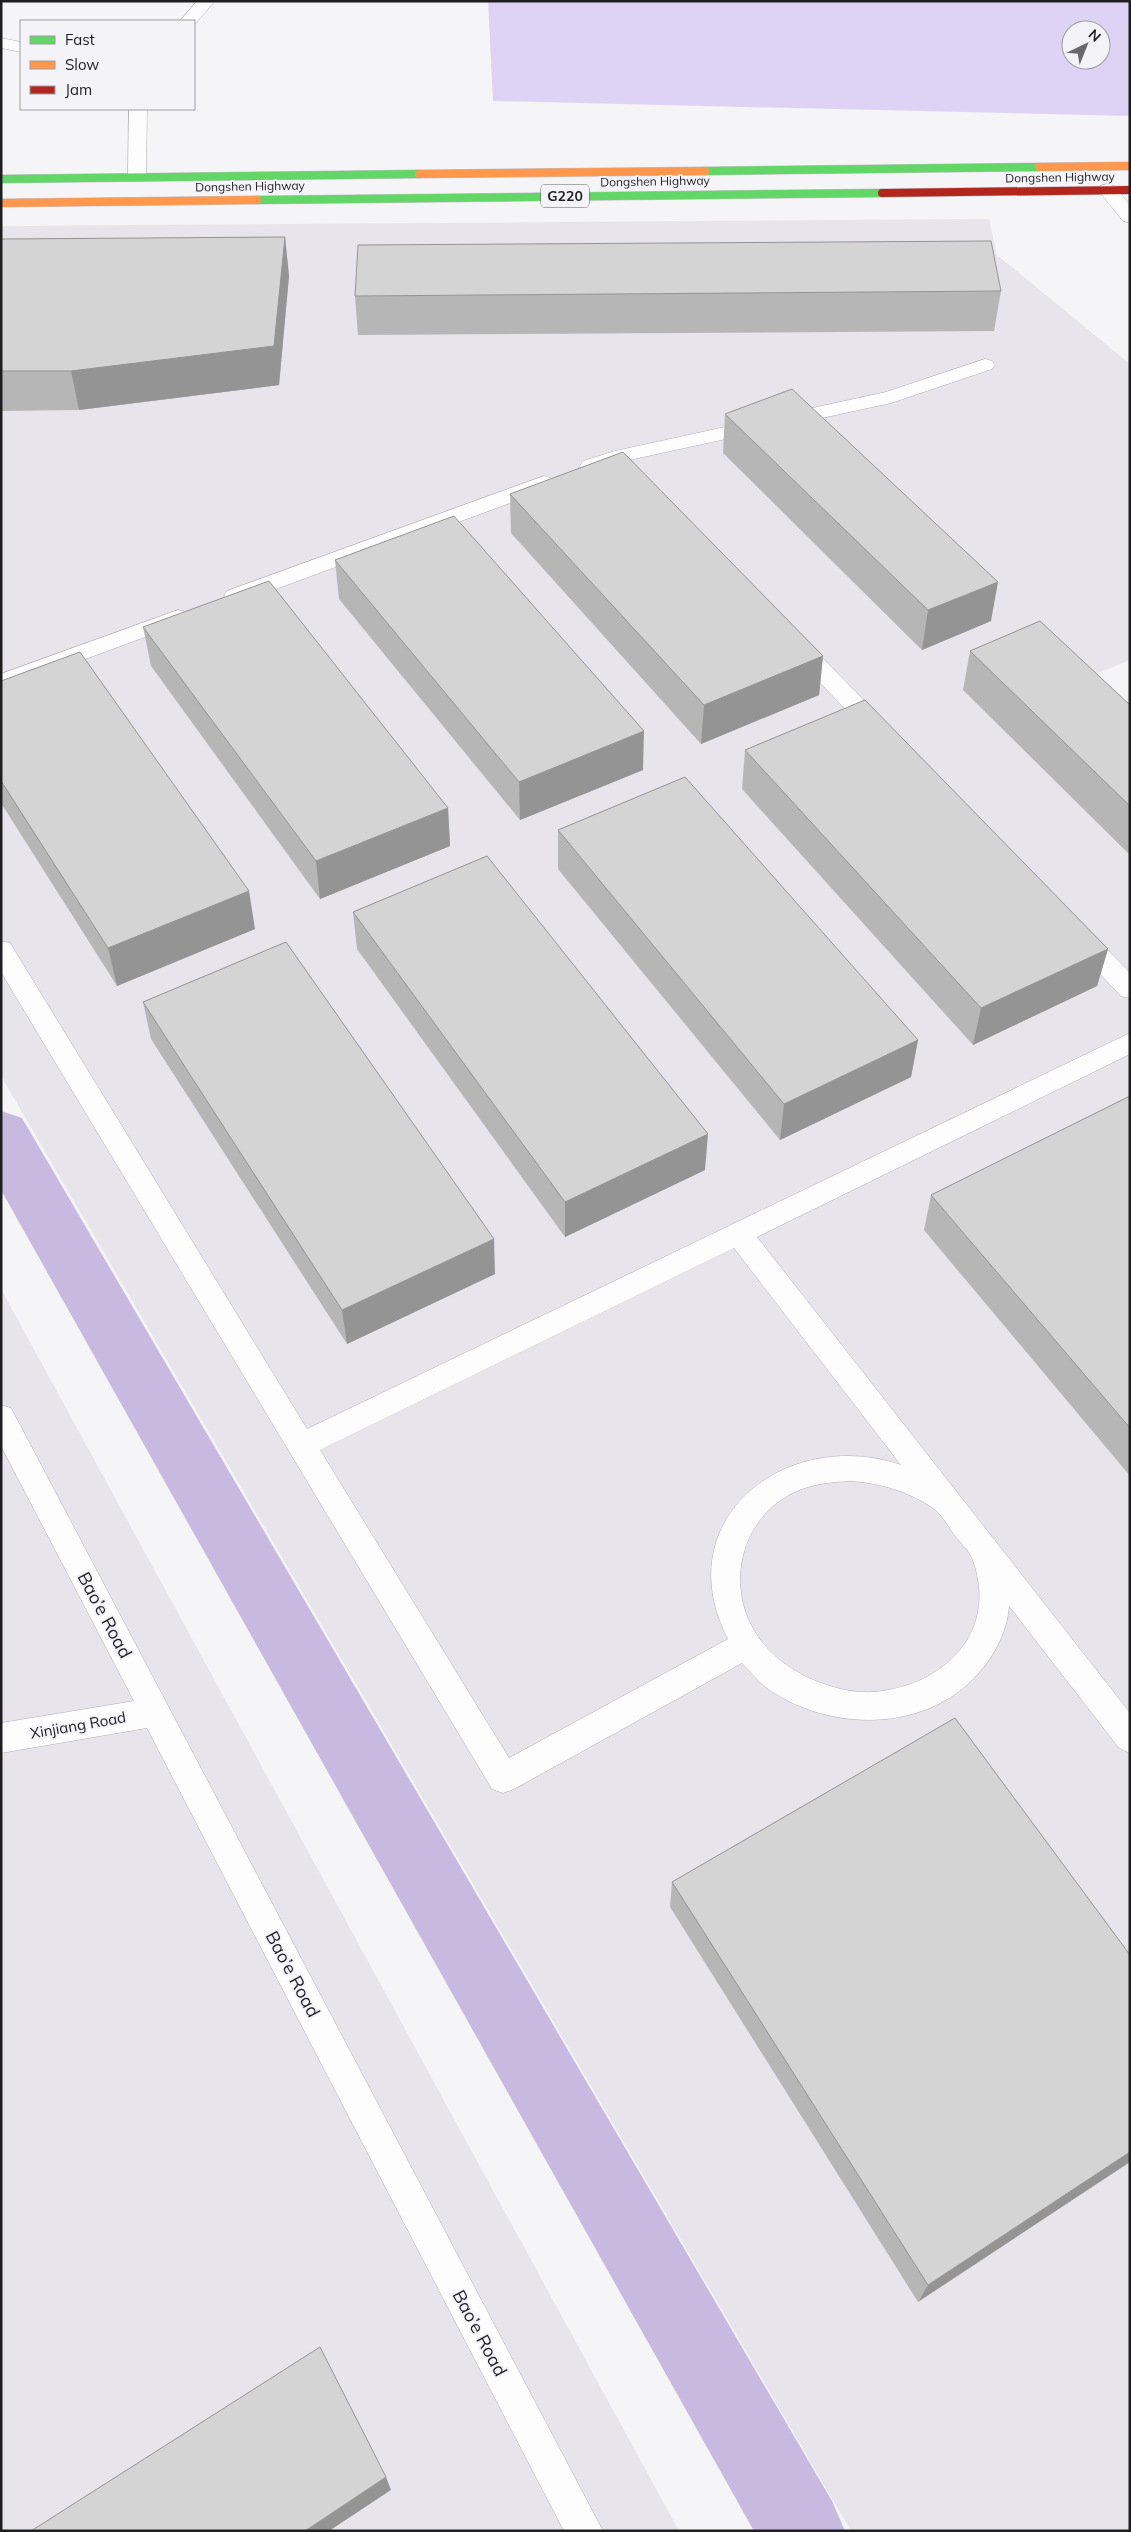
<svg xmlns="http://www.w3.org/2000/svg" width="1131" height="2532" font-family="Mulish,sans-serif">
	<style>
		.built { fill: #e7e4ec }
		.forest { fill: #ded3f4; fill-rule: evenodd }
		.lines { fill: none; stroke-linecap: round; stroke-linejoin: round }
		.canal { fill: #c8b9e1; fill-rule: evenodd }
		.lane-casing { stroke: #b0afb2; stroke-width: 1 }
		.fast-casing { stroke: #c4c2c8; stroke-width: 9 }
		.slow-casing { stroke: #c4c2c8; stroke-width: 9 }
		.jam-casing { stroke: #c4c2c8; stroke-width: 9 }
		.lane { fill: #fefdfe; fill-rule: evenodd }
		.fast { stroke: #63d668; stroke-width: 8 }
		.slow { stroke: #ff974d; stroke-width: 8 }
		.jam { stroke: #b3261e; stroke-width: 8 }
		.wall { fill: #b6b6b7 }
		.shaded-wall { fill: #949495 }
		.building { fill: #d4d4d5; stroke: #949495 }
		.labels { text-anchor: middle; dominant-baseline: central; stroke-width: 4; stroke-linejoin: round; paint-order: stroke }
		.far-street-label { font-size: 12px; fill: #1e1e20; stroke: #f4f3f8 }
		.shield { fill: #f4f3f8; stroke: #5e5e61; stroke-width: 1 }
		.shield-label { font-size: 14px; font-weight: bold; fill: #1e1e20 }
		.street-label { font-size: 15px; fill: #1e1e20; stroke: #f4f3f8 }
		.near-street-label { font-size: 18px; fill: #1e1e20; stroke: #f4f3f8 }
	</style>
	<rect width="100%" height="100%" fill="#f5f4f7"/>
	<!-- built -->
	<path class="built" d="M989 219 997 255 1130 364V660L1089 677 1130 716V2531H851L1 1076V226Z
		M1 1289 679 2531H1Z"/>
	<!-- forest -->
	<path class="forest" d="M488 1H1130V116L493 101ZM1071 30H1101V60H1071Z"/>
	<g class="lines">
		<!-- canal -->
		<path class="canal" d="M1 1111 22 1118 832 2501 845 2531H754L1 1190Z"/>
		<!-- lane casing -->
		<g class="lane-casing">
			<path id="lane" d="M197 1H215L194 25V21H180Z
				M1 38 21 42V52L1 48Z
				M129 109H147L146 177 144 181H130L128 177Z
				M1107 184 1114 186 1130 205V223L1123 221 1098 190 1100 186Z
				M985 359 992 361 995 365 992 369 891 403 620 462 590 473 583 471 580 466 583 461 615 451 886 392Z
				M544 476 551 478 555 483 551 488 243 601 235 603 227 601 224 596 227 591Z
				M178 610 186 612 189 617 186 622 1 690V674Z
				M795 636 803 638 888 725 892 731 888 737 880 739 872 737 787 648 784 643 787 638Z
				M1079 927 1088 930 1130 973V998L1121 996 1070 942 1067 936 1070 930Z
				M1 941 10 943 307 1429 1130 1033V1054L757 1237 1130 1713V1753L1119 1748 1009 1606C1007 1634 992 1660 973 1679 919 1734 823 1731 763 1685 756 1679 749 1670 742 1663L514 1789 503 1793 492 1789 1 972ZM734 1248 901 1465C787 1426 666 1519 728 1639L509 1758 320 1450ZM851 1481C880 1483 908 1491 933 1508 942 1514 949 1528 956 1537 961 1543 969 1551 972 1558 999 1628 949 1682 882 1691 866 1694 845 1691 830 1686 803 1678 776 1662 759 1638 725 1591 738 1523 789 1495 808 1484 831 1482 851 1481Z
				M1 1405 11 1408 603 2531H564L147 1728 1 1753V1723L134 1701 1 1446Z"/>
		</g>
		<!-- fast casing -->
		<g class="fast-casing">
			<path id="fast" d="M705 171 1039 167
				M1 179 419 174
				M257 200 882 193"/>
		</g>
		<!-- slow casing -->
		<g class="slow-casing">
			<path id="slow" d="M1039 167 1130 166
				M419 174 705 171
				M1 203 257 200"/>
		</g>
		<!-- jam casing -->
		<g class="jam-casing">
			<path id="jam" d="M882 193 1130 190"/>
		</g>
		<!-- lane -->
		<use href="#lane" class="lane"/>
		<!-- fast -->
		<use href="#fast" class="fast"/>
		<!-- slow -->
		<use href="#slow" class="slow"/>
		<!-- jam -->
		<use href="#jam" class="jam"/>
	</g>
	<!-- wall -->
	<path class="wall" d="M285 237 289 276 279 385 79 410 1 411V239Z
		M1001 291 994 331 358 335 355 296Z
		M725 414 991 621 922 650 723 453Z
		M510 494 823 656 819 695 701 744 511 533Z
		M335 560 643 770 520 820 339 599Z
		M143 627 448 808 450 846 320 899 151 666Z
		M970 651 1130 705V855L963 690Z
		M1 681 255 929 117 986 1 803Z
		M745 750 1108 949 1097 986 973 1045 742 789Z
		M558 830 918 1040 911 1077 780 1140 558 869Z
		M353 912 705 1170 565 1237 357 949Z
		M143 1002 495 1274 347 1344 151 1039Z
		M1130 1096V1476L924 1230 931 1195Z
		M672 1882 1130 1955 918 2302 670 1907Z"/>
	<!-- shaded-wall -->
	<path class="shaded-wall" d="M285 237 289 276 279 385 79 410 71 371Z
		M998 582 991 621 922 650 928 610Z
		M823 656 819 695 701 744 704 705Z
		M644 731 643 770 520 820 519 782Z
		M448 808 450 846 320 899 316 861Z
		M249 891 255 929 117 986 108 948Z
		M1108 949 1097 986 973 1045 981 1008Z
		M918 1040 911 1077 780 1140 784 1104Z
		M708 1134 705 1170 565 1237V1202Z
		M494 1239 495 1274 347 1344 342 1310Z
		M1130 2152V2162L918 2302 928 2285Z
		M386 2477 391 2490 329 2531H305Z"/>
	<!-- building -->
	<path class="building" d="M285 237 274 346 71 371H1V239Z
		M991 241 1001 291 355 296 358 245Z
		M792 389 998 582 928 610 725 414Z
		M623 452 823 656 704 705 510 494Z
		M454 516 644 731 519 782 335 560Z
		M269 581 448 808 316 861 143 627Z
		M1040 621 1130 705V806L970 651Z
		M80 652 249 891 108 948 1 781V681Z
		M865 700 1108 949 981 1008 745 750Z
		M685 777 918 1040 784 1104 558 830Z
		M487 856 708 1134 565 1202 353 912Z
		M286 942 494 1239 342 1310 143 1002Z
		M1130 1096V1428L931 1195Z
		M955 1718 1130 1955V2152L928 2285 672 1882Z
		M320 2347 386 2477 305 2531H31Z"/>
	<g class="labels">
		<!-- far-street labels -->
		<g class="far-street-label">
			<text transform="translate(1060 177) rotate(-1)">Dongshen Highway</text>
			<text transform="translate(655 181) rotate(-1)">Dongshen Highway</text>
			<text transform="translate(250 186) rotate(-1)">Dongshen Highway</text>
		</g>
		<!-- shield labels -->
		<rect class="shield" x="541" y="184.5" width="48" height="23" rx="4"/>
		<g class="shield-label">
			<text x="565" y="196">G220</text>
		</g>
		<!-- street labels -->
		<g class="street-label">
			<text transform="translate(78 1725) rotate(-10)">Xinjiang Road</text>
		</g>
		<!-- near-street labels -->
		<g class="near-street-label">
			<text transform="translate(105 1615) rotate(62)">Bao’e Road</text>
			<text transform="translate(293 1974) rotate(62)">Bao’e Road</text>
			<text transform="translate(480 2333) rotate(62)">Bao’e Road</text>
		</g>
	</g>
	<!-- border -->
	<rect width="1131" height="2532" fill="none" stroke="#1e1e20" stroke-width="5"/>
	<!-- legend -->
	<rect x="20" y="20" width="175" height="90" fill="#f4f3f8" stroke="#9e9ea2"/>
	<rect x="30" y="36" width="25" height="8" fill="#63d668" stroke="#9e9ea2"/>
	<text x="65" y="45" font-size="15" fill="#1e1e20">Fast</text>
	<rect x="30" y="61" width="25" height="8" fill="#ff974d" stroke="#9e9ea2"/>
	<text x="65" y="70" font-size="15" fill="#1e1e20">Slow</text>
	<rect x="30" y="86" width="25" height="8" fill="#b3261e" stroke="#9e9ea2"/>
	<text x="65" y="95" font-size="15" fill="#1e1e20">Jam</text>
	<!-- north arrow -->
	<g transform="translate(1086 45) rotate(43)"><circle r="24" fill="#f4f3f8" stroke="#9e9ea2"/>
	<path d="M0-4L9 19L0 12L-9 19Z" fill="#69696b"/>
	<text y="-8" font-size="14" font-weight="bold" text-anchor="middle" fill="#1e1e20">N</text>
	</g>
</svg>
